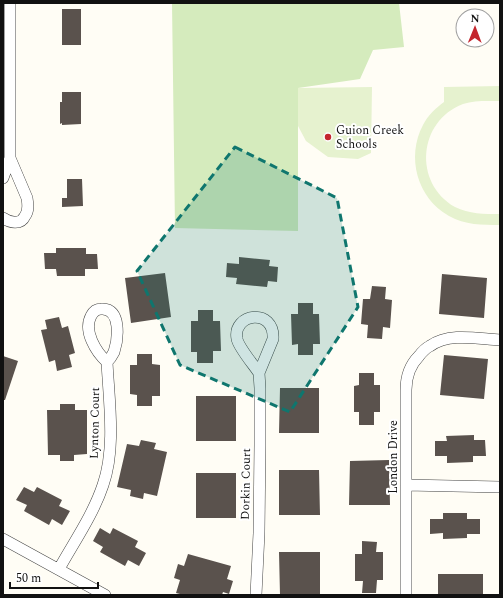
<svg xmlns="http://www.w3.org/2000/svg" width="503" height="598" font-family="Spectral,serif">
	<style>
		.green { fill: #d5ebbd }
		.pitch { fill: #e6f2cf }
		.building { fill: #5a524d }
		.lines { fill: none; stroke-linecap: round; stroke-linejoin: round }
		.street-casing { stroke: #444; stroke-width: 12 }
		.street { stroke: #fff; stroke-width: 11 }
		.marked { fill: #0f766e; fill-opacity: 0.2; stroke: #0f766e; stroke-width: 3; stroke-dasharray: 8 5; stroke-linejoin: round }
		.poi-dot { fill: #c4262e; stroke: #fff; stroke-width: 1.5 }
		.labels { text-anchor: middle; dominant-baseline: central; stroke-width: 4; stroke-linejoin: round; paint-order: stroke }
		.poi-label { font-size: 12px; fill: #111; stroke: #fff; text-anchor: start }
		.street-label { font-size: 12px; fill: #111; stroke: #fff }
	</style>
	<rect width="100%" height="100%" fill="#fffdf5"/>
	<!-- green -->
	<path class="green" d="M172 3H399L404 47 373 50 360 79 298 88V231L175 228Z"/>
	<!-- pitch -->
	<path class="pitch" d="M500 86V101C488 101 475 100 463 104 418 121 413 183 455 207 469 214 484 214 500 214V225C482 225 465 225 449 216 417 198 406 157 423 125 428 115 436 108 444 102V87Z
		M372 87 371 153 358 159 328 157 306 141 298 126V88Z"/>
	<!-- building -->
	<path class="building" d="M62 9H81V45H62Z
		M62 92H81V124L62 125V123L60 124V102H62Z
		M67 179H82L83 206 62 207V198H67Z
		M56 248H86V254H97L98 269H85V276H57L56 269H45L44 253H56Z
		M239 257 270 260 269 266 278 267 277 282 268 281 267 287 236 284 237 278 226 277 227 263 239 264Z
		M165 273 171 317 131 323 125 278Z
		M442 274 487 278 484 318 439 314Z
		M372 286 386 287 385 299 392 300 390 328 383 327 382 339 367 338 368 325 361 324 363 299H370Z
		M298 303H313V314H319L320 344H313V355H298V344L292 345 291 314H298Z
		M198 310H213V321H220L221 351H213V363H197V352H191V321H198Z
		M59 317 62 328 68 326 75 353 69 355 72 367 57 371 55 360 49 362 41 330 47 329 45 320Z
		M137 354H152V364L160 365V396H152V406H137V395L130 394V365H137Z
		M444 355 488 359 484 399 440 395Z
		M3 356 18 361 5 400H3Z
		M359 373H374V385H380V412H374V425H359V412H354V386L359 385Z
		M280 388H319V433H279Z
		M196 396H236V441H196Z
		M60 404H75V410H87V454L74 455V461H60V455H48L47 410H60Z
		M474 435V440H485L486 456H473V462L447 463V456H435V441H447L446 436Z
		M141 440 156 443 154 449 167 452 157 496 144 493 143 499 130 496 131 490 117 487 127 444 139 446Z
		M389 460 390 505H349L350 461Z
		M279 470H319L320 515H279Z
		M196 473H236V518H196Z
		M24 487 34 492 37 487 62 500 59 506 70 511 62 525 52 519 49 525 24 511 27 505 16 500Z
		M443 513H467V519H480V534H467V538L443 539V533L430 534V519H443Z
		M100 528 110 534 113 528 138 541 135 547 146 553 139 566 128 560 125 566 100 552 103 547 93 541Z
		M362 541 377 542 376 552H383V580H377L376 593H362L363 581H355V554H362Z
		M279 552H320V595H280Z
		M188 554 231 566 227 579 233 581 229 594 223 592 222 595H184L176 593 180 580 174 578 178 564 184 566Z
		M438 574H483V595H438Z"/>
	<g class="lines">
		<!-- street casing -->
		<g class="street-casing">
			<path id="street" d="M3 178 10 158V3
				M3 218C10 223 21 225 25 216 29 211 28 204 27 198L10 158
				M406 485 500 487
				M3 539 105 595
				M59 569C74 542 93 515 103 485 116 448 109 401 107 362 110 359 112 356 114 352 118 340 122 307 101 309 96 309 93 312 91 316 83 331 96 352 107 362
				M256 595 259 533 260 445V388L259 373 273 339C275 307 232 313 237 339 239 348 253 364 259 373
				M406 595V390C406 377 410 365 419 356 422 352 426 348 430 346 450 332 478 339 500 340"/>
		</g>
		<!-- street -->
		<use href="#street" class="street"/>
	</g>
	<!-- marked area -->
	<path class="marked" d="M235 147 337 198 358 307 290 412 180 365 137 271Z"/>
	<!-- markers -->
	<circle class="poi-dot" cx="328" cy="137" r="4"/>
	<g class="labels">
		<!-- poi labels -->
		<g class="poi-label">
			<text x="336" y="130">Guion Creek<tspan x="336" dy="14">Schools</tspan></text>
		</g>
		<!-- street labels -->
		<g class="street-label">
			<text transform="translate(95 423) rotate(-89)">Lynton Court</text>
			<text transform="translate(393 457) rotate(-90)">London Drive</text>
			<text transform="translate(246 484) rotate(-89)">Dorkin Court</text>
		</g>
	</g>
	<!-- border -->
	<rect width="503" height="598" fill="none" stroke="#111111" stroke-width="8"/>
	<!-- north arrow -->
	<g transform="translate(475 28) rotate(1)"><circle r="19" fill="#ffffff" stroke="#a0a0a0"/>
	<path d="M0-3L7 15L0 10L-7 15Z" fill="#c4262e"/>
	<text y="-6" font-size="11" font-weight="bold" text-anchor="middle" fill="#111111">N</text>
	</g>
	<!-- scale -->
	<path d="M10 582v6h88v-6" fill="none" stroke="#111111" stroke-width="2"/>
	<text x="16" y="582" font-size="12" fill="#111111" stroke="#ffffff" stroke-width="3" paint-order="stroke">50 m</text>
</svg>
